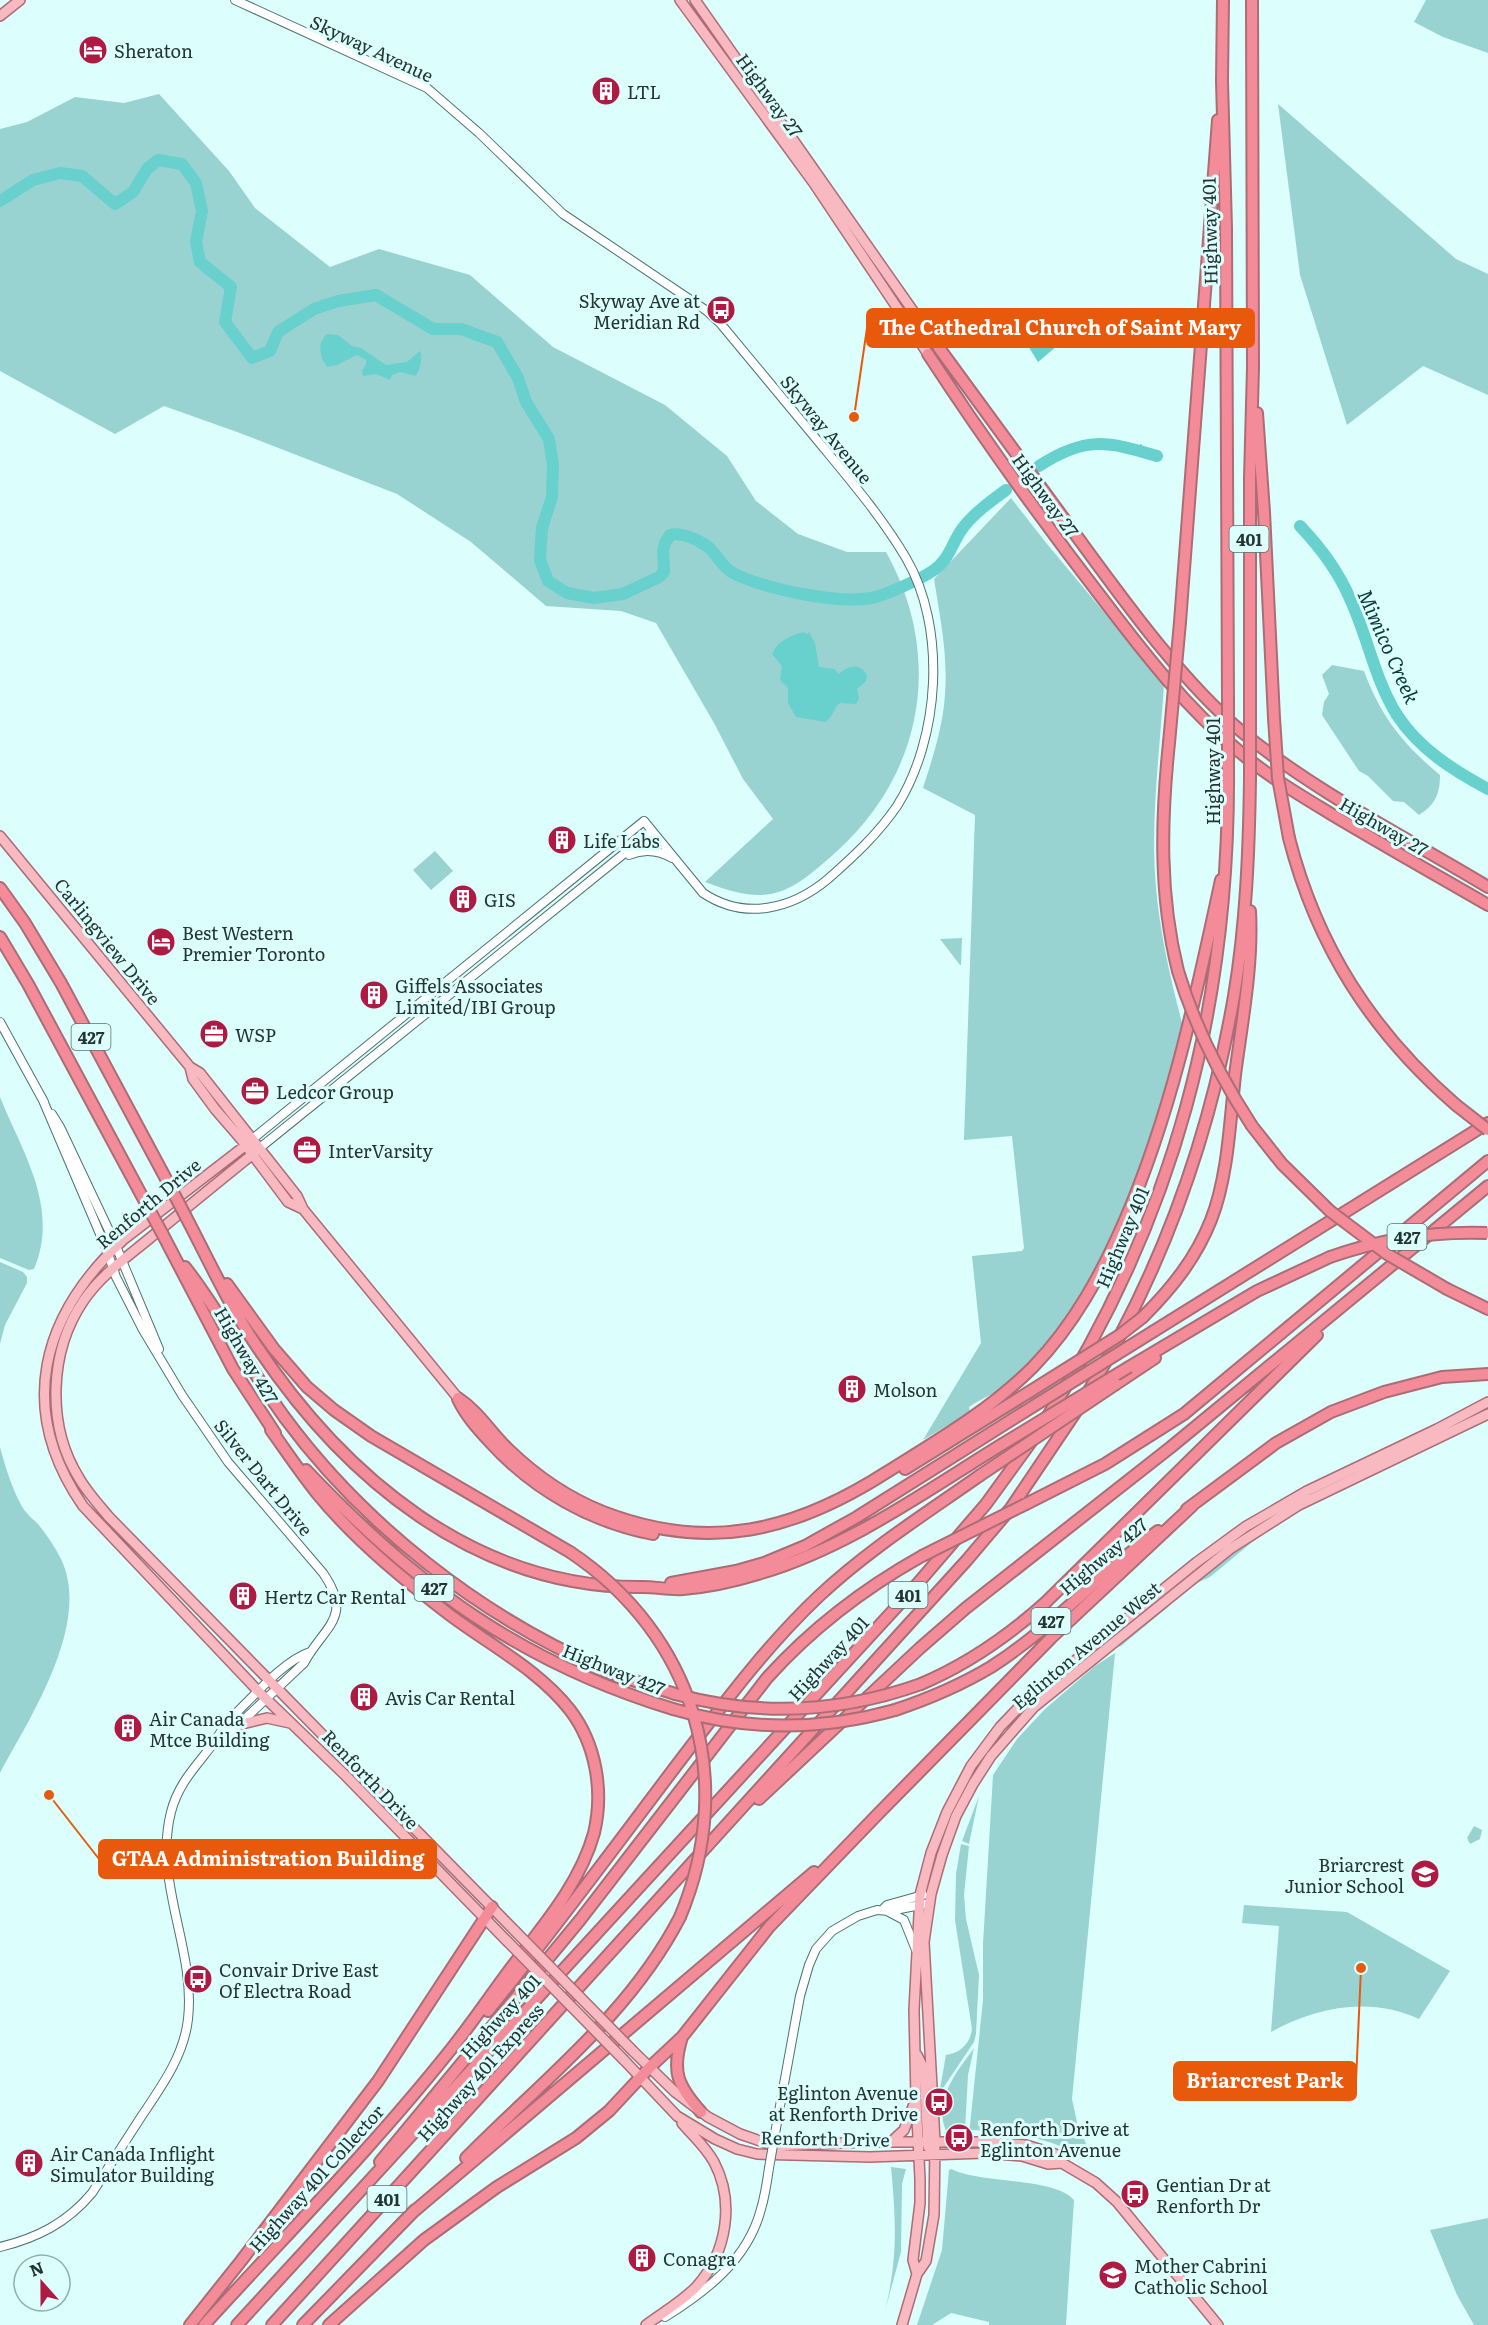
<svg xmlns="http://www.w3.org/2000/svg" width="1488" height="2325" font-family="Literata,serif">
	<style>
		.green { fill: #98d3d1 }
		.water { fill: #68d0cd }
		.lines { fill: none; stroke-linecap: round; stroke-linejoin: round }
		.stream { stroke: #68d0cd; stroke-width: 2 }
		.river { stroke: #68d0cd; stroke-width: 12 }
		.minor-casing { stroke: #4c7372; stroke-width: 10 }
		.major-casing { stroke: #ab6d75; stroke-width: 12 }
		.highway-casing { stroke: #ab6d75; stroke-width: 14 }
		.minor { stroke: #fff; stroke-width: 8 }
		.major { stroke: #f8b9c1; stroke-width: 9 }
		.highway { stroke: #f48b98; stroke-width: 10 }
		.minor-bridge-casing { stroke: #4c7372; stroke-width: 10; stroke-linecap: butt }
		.major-bridge-casing { stroke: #ab6d75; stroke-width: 12; stroke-linecap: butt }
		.highway-bridge-casing { stroke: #ab6d75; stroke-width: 14; stroke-linecap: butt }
		.minor-bridge { stroke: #fff; stroke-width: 8 }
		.major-bridge { stroke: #f8b9c1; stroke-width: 9 }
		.highway-bridge { stroke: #f48b98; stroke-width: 10 }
		.labels { text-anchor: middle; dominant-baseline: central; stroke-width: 6; stroke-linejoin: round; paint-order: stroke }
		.shield { fill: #dcfffd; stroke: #5a7170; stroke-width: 1.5 }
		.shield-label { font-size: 16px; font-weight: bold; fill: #233433 }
		.street-label { font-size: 18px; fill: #233433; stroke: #dcfffd }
		.poi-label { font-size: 18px; fill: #233433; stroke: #dcfffd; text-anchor: start }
		.water-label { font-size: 20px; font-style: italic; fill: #0a3c3c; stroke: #dcfffd }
		.leader { fill: none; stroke: #e8590c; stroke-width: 2 }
		.callout-dot { fill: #e8590c; stroke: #dcfffd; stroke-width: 2 }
		.callout { fill: #e8590c; stroke: #e8590c; stroke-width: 2 }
		.callout-label { font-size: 20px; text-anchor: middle; font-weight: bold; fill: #fff }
	</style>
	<rect width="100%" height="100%" fill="#dcfffd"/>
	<!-- green -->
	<path class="green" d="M1426 0H1488V53L1443 37 1414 22Z
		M159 94 229 171 255 208 330 267 379 249 470 275 553 347 665 405 727 456 756 501 798 534 847 552H886C944 656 924 774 835 853 786 897 768 906 705 882L773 819 743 779 714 723 656 623 621 611 546 606 471 542 397 494 237 432 164 406 115 434 0 371V129L27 122 75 97 124 103Z
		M1278 104 1456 259 1488 274V395L1423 366 1347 425 1300 275Z
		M1011 498 1047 544 1164 684C1160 751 1150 820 1156 887 1160 935 1171 980 1183 1027L1181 1039C1150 1144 1121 1251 1051 1337 1038 1353 1024 1370 1008 1383 996 1393 981 1399 969 1407L970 1412 923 1440 981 1343 972 1256 1022 1251 1024 1248 1012 1136 964 1140 975 815 923 788C933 757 943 726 945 694 948 655 940 617 934 579Z
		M1332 665 1364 671C1381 717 1403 744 1440 775 1440 794 1435 805 1419 815L1404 802 1393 801 1368 776 1359 771 1322 715 1324 702 1329 694 1322 675Z
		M435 851 453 871 431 890 413 870Z
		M962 938 961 965H960L940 939Z
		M0 1097C22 1152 60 1207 34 1269L29 1270 0 1258Z
		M0 1262 23 1272 27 1277V1283L5 1325 0 1344Z
		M0 1447C5 1466 14 1495 25 1511 29 1516 34 1520 38 1524 47 1535 55 1547 61 1559 92 1623 30 1718 0 1773Z
		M1310 1503 1251 1543 1210 1577 1190 1586 1177 1596 1168 1607 1121 1646 1112 1648 1218 1562Z
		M1115 1653 1072 2099 1077 2122 1092 2158 1089 2160C1050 2138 1014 2131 969 2130L970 2125 983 2000V1944L993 1775 1017 1739 1045 1709 1095 1666Z
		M979 1796 969 1844 962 1841Z
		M1474 1826 1482 1830 1480 1839 1470 1844 1467 1838Z
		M961 1844 969 1846 964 1895 966 1919 979 1975 976 2034 974 2042 939 2094 946 2055C960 2053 970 2044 972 2029L955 1920 956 1874Z
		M1244 1905 1347 1912 1450 1971 1419 2019C1371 1996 1315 2007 1271 2032L1279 1926 1242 1923Z
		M974 2048 968 2075 965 2130 946 2131C933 2099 957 2072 974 2048Z
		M891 2167 906 2169 902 2184 901 2252 885 2311C898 2258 896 2221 891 2167Z
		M951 2169C980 2184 1055 2177 1074 2200L1066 2325H989V2322L951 2313 932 2325H917L942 2250 949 2170Z
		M1488 2218V2325H1474L1457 2295 1430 2230Z"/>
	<!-- water -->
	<path class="water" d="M1031 326 1045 334 1057 346 1038 362 1025 341 1023 332 1026 327Z
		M327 334 338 335 352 346 361 348 386 365 407 362 420 351C423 356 420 372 415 376L400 372 392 375 390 380 376 374 363 376 362 371 366 364V360L357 355 337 365 327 367C319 356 317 343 327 334Z
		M803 632 807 634 809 632 815 643 819 667 834 669 839 674C849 665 860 663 867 675L866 681 857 689 859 699 856 704 840 703C833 708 833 718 825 722L796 717 788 703V688L780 680 782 666 772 654C777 641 790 636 803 632Z"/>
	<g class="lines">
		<!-- stream -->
		<path class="stream" d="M1141 445 1142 452
			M1329 560 1330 554
			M1392 717 1397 715"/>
		<!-- river -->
		<path class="river" d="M0 201 33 180 60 173 82 176 115 204 133 192 147 169 158 160 182 164 196 183 202 211 196 242 200 262 231 287 225 322 252 358 270 351 278 332 314 309 338 301 376 295 433 329H461L497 342 518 378 526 402 549 439 553 465 552 497 542 528 540 560 548 581 567 593 594 598 623 594 659 577 664 572 663 551 665 543 670 535C681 532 698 539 708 547 717 554 722 567 733 573 765 589 836 604 871 598 884 596 923 578 934 570 949 560 952 543 962 529 973 514 991 501 1006 490
			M1039 466C1085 436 1107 441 1157 456
			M1300 526C1321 548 1339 572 1351 601 1368 638 1375 680 1397 715 1419 749 1453 770 1488 789"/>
		<!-- minor casing -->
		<g class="minor-casing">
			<path id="minor" d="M235 0 427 88 479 133 563 214 707 311 720 323C751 360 782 398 813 435 845 474 880 514 906 558 947 628 940 738 897 806 878 834 853 857 828 879 792 909 745 921 703 893L644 821 250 1141
				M629 855C643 849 658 850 672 858
				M0 1022 44 1102
				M42 1098 106 1248 116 1277 143 1330 182 1395 228 1462 323 1573C354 1618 324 1626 304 1663L232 1731 221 1734
				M52 1114 60 1127 113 1239 159 1349
				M256 1151 652 831
				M883 1909 887 1905 923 1895
				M887 1911 904 1920 916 1950
				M776 2128 800 1996 809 1965 816 1949 832 1931 858 1916 877 1910 890 1911 925 1904
				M0 2247C37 2238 67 2223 92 2193 108 2168 125 2142 141 2117 161 2087 184 2056 188 2019 196 1949 153 1882 171 1812 181 1773 210 1756 225 1724 248 1703 282 1661 310 1652
				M665 2317C707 2291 748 2259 761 2209 765 2196 767 2182 769 2168"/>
		</g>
		<!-- major casing -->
		<g class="major-casing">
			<path id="major" d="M680 0 813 182 928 354
				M695 0 939 348
				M0 16 20 0
				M0 836 190 1067 200 1073 297 1196 303 1209 458 1398
				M190 1067 193 1079 215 1109 241 1139 288 1202 303 1209
				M246 1145 123 1240C41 1316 16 1409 83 1506L259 1692 346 1776 507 1941
				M253 1154C218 1182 184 1210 150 1238 127 1257 101 1275 84 1300 49 1351 46 1425 79 1478 87 1492 99 1505 109 1517L515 1931
				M238 1725 267 1718 290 1723
				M633 2051 675 2092 708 2117 740 2134 775 2146 867 2142H984L1026 2145 1055 2154 1062 2163 1096 2183 1117 2202 1218 2325
				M917 2055 924 2069 928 2147
				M624 2060 677 2116 715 2139 737 2149 757 2154 870 2157 985 2153 1022 2156 1048 2164 1062 2163
				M891 2142 904 2130 914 2104
				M917 2274 913 2260 920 2203V2179L916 2098 914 2010 920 1895 931 1853 947 1812 971 1766 1000 1727 1024 1702 1197 1562 1245 1527 1307 1491 1437 1429 1488 1402
				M646 2325C662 2313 683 2301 697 2286 727 2252 735 2202 714 2162 705 2146 693 2136 682 2123
				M902 2325 917 2274 926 2261 934 2215 935 2141 924 1942 931 1894 942 1855 956 1816 973 1784 991 1756 1034 1707 1230 1549 1299 1505 1488 1414"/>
		</g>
		<!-- highway casing -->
		<g class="highway-casing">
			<path id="highway" d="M1223 0 1222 81 1226 228 1228 701
				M939 348C986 413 1034 477 1081 542 1127 605 1183 682 1242 732 1315 792 1407 838 1488 887
				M928 354C983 438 1041 519 1102 598 1144 653 1187 709 1241 753 1269 777 1300 795 1331 814 1383 845 1436 875 1488 905
				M1257 413 1264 512 1274 718
				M1180 622 1218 120
				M1250 711V478L1253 368 1252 0
				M1169 743C1161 820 1159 895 1178 971
				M1289 838C1317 947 1372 1032 1456 1105
				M0 888 25 923 61 983 173 1192
				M0 937 28 984 150 1211
				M1252 1126 1282 1164 1330 1211
				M186 1217C208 1259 228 1303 254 1342 342 1476 475 1589 643 1587 656 1587 670 1590 683 1589 708 1587 735 1581 758 1574 847 1548 923 1493 1001 1445
				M163 1235 233 1369 275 1433
				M185 1267C222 1314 249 1369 285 1418 364 1525 480 1616 603 1669 626 1679 651 1686 675 1694
				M227 1284 274 1349 307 1387 334 1410 371 1436 570 1552
				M1447 1289 1488 1309
				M1143 1317C1172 1288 1196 1258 1211 1220 1228 1177 1230 1121 1235 1075 1242 1021 1253 966 1250 911
				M1154 1331 1488 1123
				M1129 1367 1257 1291 1330 1257
				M1116 1384 1155 1358
				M1087 1394C1161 1272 1210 1136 1234 996 1246 925 1249 852 1250 779
				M458 1398C479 1412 491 1433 509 1450 536 1476 568 1498 603 1512 709 1553 795 1531 887 1472 938 1440 990 1410 1033 1367 1074 1325 1102 1273 1125 1220 1172 1111 1196 996 1221 880
				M458 1399C466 1416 478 1429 491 1443 534 1490 591 1522 653 1534
				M1046 1419C1175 1217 1230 1006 1228 767
				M905 1469 1026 1394
				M306 1470C415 1585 521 1663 673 1709
				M1026 1504 1105 1464 1184 1414 1488 1161
				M1187 1509 1276 1443 1331 1412 1384 1392 1442 1377 1488 1374
				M671 1583 736 1571 764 1563 805 1546 857 1517 1024 1412
				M921 1684C968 1664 1007 1637 1045 1603L1317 1335
				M895 1710C928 1699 961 1685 991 1667 1052 1628 1100 1573 1158 1531
				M759 1799 920 1648 966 1608 1171 1447 1488 1186
				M488 2011C553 1931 614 1848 676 1766 721 1707 765 1647 819 1596 868 1550 925 1514 979 1476
				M682 2037C671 2072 678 2086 701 2112
				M466 2158C542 2081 630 2014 680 1917
				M380 2162 580 1920 767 1678C812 1628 863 1589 922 1556
				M412 2213 814 1872
				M190 2325 241 2261 378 2081 492 1907
				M204 2325C286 2235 372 2148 448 2053 470 2026 490 1996 511 1968 542 1927 580 1884 594 1833 604 1791 596 1744 570 1710 539 1670 490 1645 450 1615 402 1578 354 1539 316 1492 300 1472 286 1451 271 1430
				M237 2325 913 1589 986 1504 1031 1442
				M272 2325 967 1560 1011 1508 1077 1410
				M303 2325 415 2210
				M329 2325 424 2240 497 2187 576 2138 609 2111 650 2067 682 2037 769 1927 876 1816 1051 1638 1192 1506"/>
		</g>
		<!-- minor -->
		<use href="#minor" class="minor"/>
		<!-- major -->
		<use href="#major" class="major"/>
		<!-- highway -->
		<use href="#highway" class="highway"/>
		<!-- minor-bridge casing -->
		<g class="minor-bridge-casing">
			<path id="minor-bridge" d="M769 2168 776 2128"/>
		</g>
		<!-- major-bridge casing -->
		<g class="major-bridge-casing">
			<path id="major-bridge" d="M515 1931 633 2051
				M507 1941 624 2060"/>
		</g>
		<!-- highway-bridge casing -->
		<g class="highway-bridge-casing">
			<path id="highway-bridge" d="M1274 718 1278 778 1289 838
				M1169 743 1180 622
				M1228 767V701
				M1250 779V711
				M1178 971C1195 1027 1220 1077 1252 1126
				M1456 1105 1488 1130
				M173 1192 186 1217
				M150 1211 163 1235
				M1330 1211 1387 1254 1447 1289
				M1330 1257C1381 1239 1433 1231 1487 1233
				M1026 1394 1120 1335 1143 1317
				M1024 1412 1154 1331
				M1001 1445 1129 1367
				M979 1476 1116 1384
				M570 1552C694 1635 738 1779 680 1917
				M922 1556 1026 1504
				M675 1694C759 1717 840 1713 921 1684
				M673 1709C747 1731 820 1731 895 1710"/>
		</g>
		<!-- minor-bridge -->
		<use href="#minor-bridge" class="minor-bridge"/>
		<!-- major-bridge -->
		<use href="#major-bridge" class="major-bridge"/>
		<!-- highway-bridge -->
		<use href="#highway-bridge" class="highway-bridge"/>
	</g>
	<!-- icons -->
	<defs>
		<g id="hotel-disc" transform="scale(1.5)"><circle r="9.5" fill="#ae1a42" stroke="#dcfffd"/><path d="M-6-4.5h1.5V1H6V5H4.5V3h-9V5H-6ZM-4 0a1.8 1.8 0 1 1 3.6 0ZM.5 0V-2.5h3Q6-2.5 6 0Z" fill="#fff"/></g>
		<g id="building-disc" transform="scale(1.5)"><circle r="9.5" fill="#ae1a42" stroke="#dcfffd"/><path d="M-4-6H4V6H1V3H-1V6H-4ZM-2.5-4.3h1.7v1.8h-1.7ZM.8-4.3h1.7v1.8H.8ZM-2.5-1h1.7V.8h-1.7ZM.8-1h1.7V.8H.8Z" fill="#fff"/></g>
		<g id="bus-disc" transform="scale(1.5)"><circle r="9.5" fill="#ae1a42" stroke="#dcfffd"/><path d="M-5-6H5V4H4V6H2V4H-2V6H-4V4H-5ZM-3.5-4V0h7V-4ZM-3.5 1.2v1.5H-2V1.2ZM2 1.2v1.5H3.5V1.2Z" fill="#fff"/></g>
		<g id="office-disc" transform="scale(1.5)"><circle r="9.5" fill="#ae1a42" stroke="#dcfffd"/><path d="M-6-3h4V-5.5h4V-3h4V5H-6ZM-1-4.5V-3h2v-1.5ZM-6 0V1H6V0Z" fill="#fff"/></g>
		<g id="school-disc" transform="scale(1.5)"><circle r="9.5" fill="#ae1a42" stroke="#dcfffd"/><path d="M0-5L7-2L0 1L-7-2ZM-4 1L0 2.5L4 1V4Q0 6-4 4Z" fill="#fff"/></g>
	</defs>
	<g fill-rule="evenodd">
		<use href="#hotel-disc" x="93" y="50"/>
		<use href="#building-disc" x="606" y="91"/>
		<use href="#bus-disc" x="721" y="310"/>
		<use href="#building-disc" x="562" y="840"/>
		<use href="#building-disc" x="463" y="899"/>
		<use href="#hotel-disc" x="161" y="942"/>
		<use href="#building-disc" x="374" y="995"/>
		<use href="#office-disc" x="214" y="1034"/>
		<use href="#office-disc" x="255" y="1091"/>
		<use href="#office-disc" x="307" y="1150"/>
		<use href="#building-disc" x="852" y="1389"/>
		<use href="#building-disc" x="243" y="1596"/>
		<use href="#building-disc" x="364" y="1697"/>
		<use href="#building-disc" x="128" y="1728"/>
		<use href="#school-disc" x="1425" y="1874"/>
		<use href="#bus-disc" x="198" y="1979"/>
		<use href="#bus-disc" x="939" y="2102"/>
		<use href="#bus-disc" x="959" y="2138"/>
		<use href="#building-disc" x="29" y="2163"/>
		<use href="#bus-disc" x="1135" y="2194"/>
		<use href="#building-disc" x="642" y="2258"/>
		<use href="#school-disc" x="1113" y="2275"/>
	</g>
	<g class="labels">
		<!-- shield labels -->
		<g class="shield">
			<rect x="1229.5" y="526" width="39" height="26" rx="4.5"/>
			<rect x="71.5" y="1024" width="39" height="26" rx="4.5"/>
			<rect x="1387.5" y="1224" width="39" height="26" rx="4.5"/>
			<rect x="414.5" y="1575" width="39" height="26" rx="4.5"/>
			<rect x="888.5" y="1582" width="39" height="26" rx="4.5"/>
			<rect x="1031.5" y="1608" width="39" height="26" rx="4.5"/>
			<rect x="367.5" y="2186" width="39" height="26" rx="4.5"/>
		</g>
		<g class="shield-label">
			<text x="1249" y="539">401</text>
			<text x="91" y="1037">427</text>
			<text x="1407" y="1237">427</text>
			<text x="434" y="1588">427</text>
			<text x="908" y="1595">401</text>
			<text x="1051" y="1621">427</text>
			<text x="387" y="2199">401</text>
		</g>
		<!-- street labels -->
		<g class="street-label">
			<text transform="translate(372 48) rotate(25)">Skyway Avenue</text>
			<text transform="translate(770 95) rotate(54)">Highway 27</text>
			<text transform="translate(1209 231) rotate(-91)">Highway 401</text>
			<text transform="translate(827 429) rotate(51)">Skyway Avenue</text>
			<text transform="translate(1046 495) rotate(54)">Highway 27</text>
			<text transform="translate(1212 771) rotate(-90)">Highway 401</text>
			<text transform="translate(1384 826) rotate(30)">Highway 27</text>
			<text transform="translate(108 941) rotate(51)">Carlingview Drive</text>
			<text transform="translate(148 1203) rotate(-40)">Renforth Drive</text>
			<text transform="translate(1122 1237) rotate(-67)">Highway 401</text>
			<text transform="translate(247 1355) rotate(60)">Highway 427</text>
			<text transform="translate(264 1477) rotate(51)">Silver Dart Drive</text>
			<text transform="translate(1103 1556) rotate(-40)">Highway 427</text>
			<text transform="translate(1086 1645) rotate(-40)">Eglinton Avenue West</text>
			<text transform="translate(828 1658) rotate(-47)">Highway 401</text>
			<text transform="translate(614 1669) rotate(22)">Highway 427</text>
			<text transform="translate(371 1779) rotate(46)">Renforth Drive</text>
			<text transform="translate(500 2016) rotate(-47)">Highway 401</text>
			<text transform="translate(480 2072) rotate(-48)">Highway 401 Express</text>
			<text transform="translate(825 2138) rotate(1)">Renforth Drive</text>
			<text transform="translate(316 2178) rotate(-48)">Highway 401 Collector</text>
		</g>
		<!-- poi labels -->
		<g class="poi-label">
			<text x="114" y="50">Sheraton</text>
			<text x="627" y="91">LTL</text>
			<text x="700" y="300" text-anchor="end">Skyway Ave at<tspan x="700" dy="21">Meridian Rd</tspan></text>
			<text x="583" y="840">Life Labs</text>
			<text x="484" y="899">GIS</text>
			<text x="182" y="932">Best Western<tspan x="182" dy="21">Premier Toronto</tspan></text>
			<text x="395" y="985">Giffels Associates<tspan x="395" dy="21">Limited/IBI Group</tspan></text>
			<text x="235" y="1034">WSP</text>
			<text x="276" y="1091">Ledcor Group</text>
			<text x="328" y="1150">InterVarsity</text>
			<text x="873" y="1389">Molson</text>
			<text x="264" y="1596">Hertz Car Rental</text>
			<text x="385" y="1697">Avis Car Rental</text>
			<text x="149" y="1718">Air Canada<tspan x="149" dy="21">Mtce Building</tspan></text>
			<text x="1404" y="1864" text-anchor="end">Briarcrest<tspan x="1404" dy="21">Junior School</tspan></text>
			<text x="219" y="1969">Convair Drive East<tspan x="219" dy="21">Of Electra Road</tspan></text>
			<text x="918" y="2092" text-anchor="end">Eglinton Avenue<tspan x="918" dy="21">at Renforth Drive</tspan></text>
			<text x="980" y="2128">Renforth Drive at<tspan x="980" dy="21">Eglinton Avenue</tspan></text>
			<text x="50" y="2153">Air Canada Inflight<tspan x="50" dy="21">Simulator Building</tspan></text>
			<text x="1156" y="2184">Gentian Dr at<tspan x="1156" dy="21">Renforth Dr</tspan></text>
			<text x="663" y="2258">Conagra</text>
			<text x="1134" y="2265">Mother Cabrini<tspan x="1134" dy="21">Catholic School</tspan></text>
		</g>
		<!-- water labels -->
		<g class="water-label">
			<text transform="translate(1390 646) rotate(66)">Mimico Creek</text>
		</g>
	</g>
	<!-- callouts -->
	<path class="leader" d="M854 417L867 328M49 1795L99 1859M1361 1968L1356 2081"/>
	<g class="callout-dot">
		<circle cx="854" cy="417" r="6"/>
		<circle cx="49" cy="1795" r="6"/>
		<circle cx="1361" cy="1968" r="6"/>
	</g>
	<g class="callout">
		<rect x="867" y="309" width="387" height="38" rx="6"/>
		<rect x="99" y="1840" width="337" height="38" rx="6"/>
		<rect x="1174" y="2062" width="182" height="38" rx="6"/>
	</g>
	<g class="callout-label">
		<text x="1060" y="335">The Cathedral Church of Saint Mary</text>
		<text x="268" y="1866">GTAA Administration Building</text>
		<text x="1265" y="2088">Briarcrest Park</text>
	</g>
	<!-- north arrow -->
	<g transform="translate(42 2283) rotate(339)"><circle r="28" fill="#dcfffd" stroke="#92aeac" stroke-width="1.5"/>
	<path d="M0-4.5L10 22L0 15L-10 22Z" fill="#ae1a42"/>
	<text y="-9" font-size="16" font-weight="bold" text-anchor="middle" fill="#233433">N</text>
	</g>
</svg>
